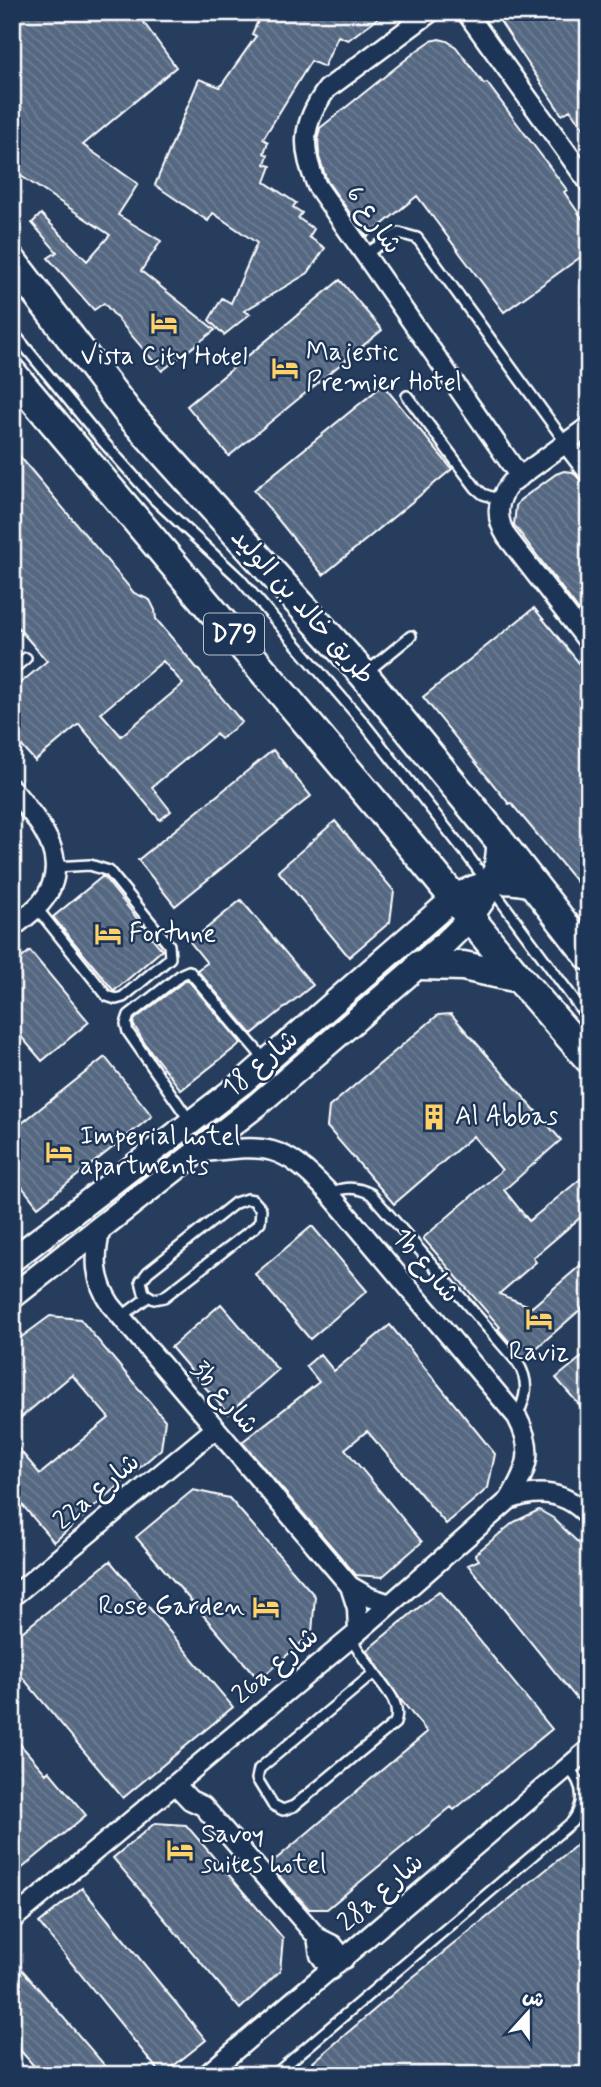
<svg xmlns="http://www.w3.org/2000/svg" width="601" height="2087" font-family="Mynerve,'Playpen Sans Arabic',sans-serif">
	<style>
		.building { fill: url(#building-back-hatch); stroke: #fff; stroke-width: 2; fill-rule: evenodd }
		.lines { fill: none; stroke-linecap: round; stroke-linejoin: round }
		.service-casing { stroke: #fff; stroke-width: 14 }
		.minor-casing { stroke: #fff; stroke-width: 23 }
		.tertiary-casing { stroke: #fff; stroke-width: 28 }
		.primary-casing { stroke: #fff; stroke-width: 33 }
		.service { stroke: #1d3557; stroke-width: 9 }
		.minor { stroke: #1d3557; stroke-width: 18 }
		.tertiary { stroke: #1d3557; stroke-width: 23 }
		.primary { stroke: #1d3557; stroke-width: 28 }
		.labels { text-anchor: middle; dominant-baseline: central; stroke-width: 5; stroke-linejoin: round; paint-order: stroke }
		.shield { fill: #1d3557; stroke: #bbc2cd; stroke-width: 2 }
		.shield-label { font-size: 24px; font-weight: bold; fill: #fff }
		.street-label { font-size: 26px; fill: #fff; stroke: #1d3557 }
		.poi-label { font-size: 26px; fill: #fff; stroke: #1d3557; text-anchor: start }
	</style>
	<defs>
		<pattern id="building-back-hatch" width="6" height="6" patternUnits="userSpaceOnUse" patternTransform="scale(1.75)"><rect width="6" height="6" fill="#556781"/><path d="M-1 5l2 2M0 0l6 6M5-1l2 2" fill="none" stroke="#6e7e94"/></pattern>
	</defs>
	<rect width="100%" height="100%" fill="#263d5e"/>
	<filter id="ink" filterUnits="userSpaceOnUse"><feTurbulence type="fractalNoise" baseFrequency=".0143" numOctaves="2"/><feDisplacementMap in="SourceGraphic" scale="14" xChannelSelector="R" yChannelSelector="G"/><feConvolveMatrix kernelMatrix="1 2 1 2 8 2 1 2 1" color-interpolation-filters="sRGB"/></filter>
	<g filter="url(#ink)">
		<!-- building -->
		<path class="building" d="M12 12H136L176 67 83 145 138 184 118 215 161 241 141 271 215 330 162 371 104 303 94 310 48 258 57 252 32 223 41 214 87 261 110 235 12 170Z
			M262 12H386L348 40 338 36 324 67 311 61 263 139 268 142 264 153 268 155 265 164 271 166 265 182 296 203 293 207 302 213 298 218 314 229 309 237 325 248 308 273 244 311 250 314 224 335 209 320 222 298 231 303 257 243 213 213 208 221 155 185 199 79 220 87 256 36 252 34Z
			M494 12H589V136L570 110 562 115Z
			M439 39 447 41 456 47 484 84 487 83 567 190 564 192 589 228V251L504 312 417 196 367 237 327 181 319 157 318 137 320 128 419 49 431 41Z
			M340 280 382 330 229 456 187 406Z
			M383 385 452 469 323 575 254 490Z
			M12 447 134 593 150 600 155 610 156 619 242 722 221 739 216 734 152 787 171 811 160 820 79 724 35 761 12 735V690L47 661 12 621ZM163 661 183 684 121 736 101 713Z
			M564 471 573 472 580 480 589 484V624L514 525 516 506 520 500 556 474Z
			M534 608 589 675V897L511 803 509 804 423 697Z
			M273 750 311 796 175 906 138 860Z
			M335 821 394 891 390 922 349 957 278 871Z
			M103 876 162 950 114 991 53 917Z
			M241 900 313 985 252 1034 197 970 207 963 190 942Z
			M30 951 89 1022 42 1061 12 1026V966Z
			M187 979 241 1043 181 1090 145 1044 133 1024 135 1019Z
			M451 1014 561 1140 504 1190 529 1221 589 1172V1210L533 1258 536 1262 499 1294 532 1307 589 1258V1302L524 1359 498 1329 500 1327 423 1238 502 1170 473 1136 394 1204 327 1127 329 1107 438 1015Z
			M105 1057 152 1116 38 1207 12 1174V1131Z
			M312 1226 367 1291 310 1339 255 1274Z
			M221 1304 278 1370 228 1414 171 1347Z
			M50 1316 80 1319 165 1420 161 1449 54 1542 12 1493V1441L40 1474 109 1418 72 1375 12 1425V1344Z
			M390 1325 495 1454 488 1488 446 1524 367 1431 345 1449 422 1542 382 1577 356 1575 242 1442 319 1382 306 1366 320 1354 334 1371Z
			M589 1351V1416L556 1378Z
			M193 1490 229 1498 315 1596 312 1633 259 1680 136 1537Z
			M539 1510 553 1518 589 1553 585 1573 589 1576V1714L468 1565 479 1560 475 1554 514 1522Z
			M110 1561 233 1707 123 1798 12 1665V1640Z
			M439 1591 552 1729 454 1810 451 1807 327 1909H309L269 1865 427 1732 400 1699 367 1650Z
			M12 1735 46 1774 49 1771 86 1815 20 1870 12 1862Z
			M155 1823 186 1825 283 1938 280 1971 240 2009 113 1858Z
			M589 1835V2075H298L408 1981Z
			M82 1888 206 2040 162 2075 39 1923Z
			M12 1958 113 2075H42L12 2041Z"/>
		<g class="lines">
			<!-- service casing -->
			<g class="service-casing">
				<path id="service" d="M365 254 399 233 417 238 566 443
					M12 331 99 437 154 499 239 578 362 721 468 856 589 1020
					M407 396 476 488 483 494 500 500
					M12 670 26 658
					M368 671 411 636
					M36 907 107 996 116 999 123 997 170 958 169 945 109 871 90 865 54 867
					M190 1121 128 1032 126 1024 129 1015 182 974 189 971 265 1060
					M329 1193C345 1187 355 1186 371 1194L518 1363C530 1383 526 1397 517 1417
					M247 1199 253 1200 261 1209 260 1222 255 1227 164 1297 154 1299 144 1293 141 1281 148 1272 235 1203Z
					M121 1317 148 1297
					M350 1638 374 1673
					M374 1673C385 1688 402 1704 395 1723L294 1806 283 1810 273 1805 257 1779 259 1769Z
					M274 2075 572 1822C586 1803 585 1784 567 1767"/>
			</g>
			<!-- minor casing -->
			<g class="minor-casing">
				<path id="minor" d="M431 12 327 89C302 123 300 147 317 186L520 477
					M466 12 589 183
					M589 426 511 483C496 500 495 518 507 537L589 643
					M566 443 589 473
					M12 789C38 821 76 861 41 903 33 912 22 920 12 928
					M197 1153C265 1145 280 1141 329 1193L517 1417C535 1451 528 1468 509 1500
					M101 1228C94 1257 94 1280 111 1305L350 1586 369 1597 390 1604
					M350 1586 357 1608 358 1632
					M12 1597 216 1428
					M175 1784 190 1800 203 1806 317 1937 333 1945 344 1959
					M12 1920 358 1632 509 1500C539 1488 567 1492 589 1517
					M317 1937 320 1955 331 1970
					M206 2075 589 1749"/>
			</g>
			<!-- tertiary casing -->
			<g class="tertiary-casing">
				<path id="tertiary" d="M12 1260 242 1083 454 898C480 881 504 878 534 886
					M12 1297 257 1105 446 942C479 911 498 888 499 840"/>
			</g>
			<!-- primary casing -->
			<g class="primary-casing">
				<path id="primary" d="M12 261 129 414 364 675 499 840 589 956
					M12 373 423 860 519 978 589 1059
					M420 965 463 966 519 978"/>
			</g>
			<!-- service -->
			<use href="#service" class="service"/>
			<!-- minor -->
			<use href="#minor" class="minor"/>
			<!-- tertiary -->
			<use href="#tertiary" class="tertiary"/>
			<!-- primary -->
			<use href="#primary" class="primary"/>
		</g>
	</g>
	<!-- icons -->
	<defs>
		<g id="hotel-bare" transform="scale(2.1)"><path d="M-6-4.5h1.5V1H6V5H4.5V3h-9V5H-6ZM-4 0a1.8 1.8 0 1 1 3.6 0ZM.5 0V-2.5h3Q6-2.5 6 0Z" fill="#ffd166" stroke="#1d3557" stroke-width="2.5" paint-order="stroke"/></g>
		<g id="building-bare" transform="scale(2.1)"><path d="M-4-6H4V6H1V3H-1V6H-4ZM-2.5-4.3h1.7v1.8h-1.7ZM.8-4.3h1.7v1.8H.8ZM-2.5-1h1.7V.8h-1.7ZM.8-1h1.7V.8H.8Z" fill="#ffd166" stroke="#1d3557" stroke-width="2.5" paint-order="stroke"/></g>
	</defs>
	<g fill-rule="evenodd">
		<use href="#hotel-bare" x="164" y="323"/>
		<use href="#hotel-bare" x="285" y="368"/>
		<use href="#hotel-bare" x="108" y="934"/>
		<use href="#building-bare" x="434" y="1117"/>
		<use href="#hotel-bare" x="59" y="1152"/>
		<use href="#hotel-bare" x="539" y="1319"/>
		<use href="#hotel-bare" x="266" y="1607"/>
		<use href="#hotel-bare" x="180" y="1850"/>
	</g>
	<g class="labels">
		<!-- shield labels -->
		<rect class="shield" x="204" y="613.5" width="60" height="41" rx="5"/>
		<g class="shield-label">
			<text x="234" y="634">D79</text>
		</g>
		<!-- street labels -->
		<g class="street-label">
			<text transform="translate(373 220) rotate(55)">شارع 6</text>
			<text transform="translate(302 607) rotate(48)">طريق خالد بن الوليد</text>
			<text transform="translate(261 1064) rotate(-40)">شارع 18</text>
			<text transform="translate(425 1266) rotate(50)">1b شارع</text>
			<text transform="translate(224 1398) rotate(49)">3b شارع</text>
			<text transform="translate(97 1492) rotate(-40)">22a شارع</text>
			<text transform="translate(276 1666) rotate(-40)">26a شارع</text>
			<text transform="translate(381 1893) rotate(-41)">28a شارع</text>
		</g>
		<!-- poi labels -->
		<g class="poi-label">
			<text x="306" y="353">Majestic<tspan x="306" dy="30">Premier Hotel</tspan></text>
			<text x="164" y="357" text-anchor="middle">Vista City Hotel</text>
			<text x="129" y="934">Fortune</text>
			<text x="455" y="1117">Al Abbas</text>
			<text x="80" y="1137">Imperial hotel<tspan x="80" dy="30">apartments</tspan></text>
			<text x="539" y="1353" text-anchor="middle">Raviz</text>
			<text x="245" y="1607" text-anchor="end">Rose Garden</text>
			<text x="201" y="1835">Savoy<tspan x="201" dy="30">suites hotel</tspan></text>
		</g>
	</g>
	<!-- margin -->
	<rect width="601" height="2087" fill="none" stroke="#1d3557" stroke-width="42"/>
	<rect x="21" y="21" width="559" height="2045" fill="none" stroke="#fff" stroke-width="2.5" filter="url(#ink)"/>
	<!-- north arrow -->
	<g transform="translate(528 2013) rotate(21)" stroke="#1d3557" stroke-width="5" paint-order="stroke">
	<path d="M0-5L12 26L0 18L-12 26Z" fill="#ffffff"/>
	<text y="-10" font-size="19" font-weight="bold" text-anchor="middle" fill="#ffffff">ش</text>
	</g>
</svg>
